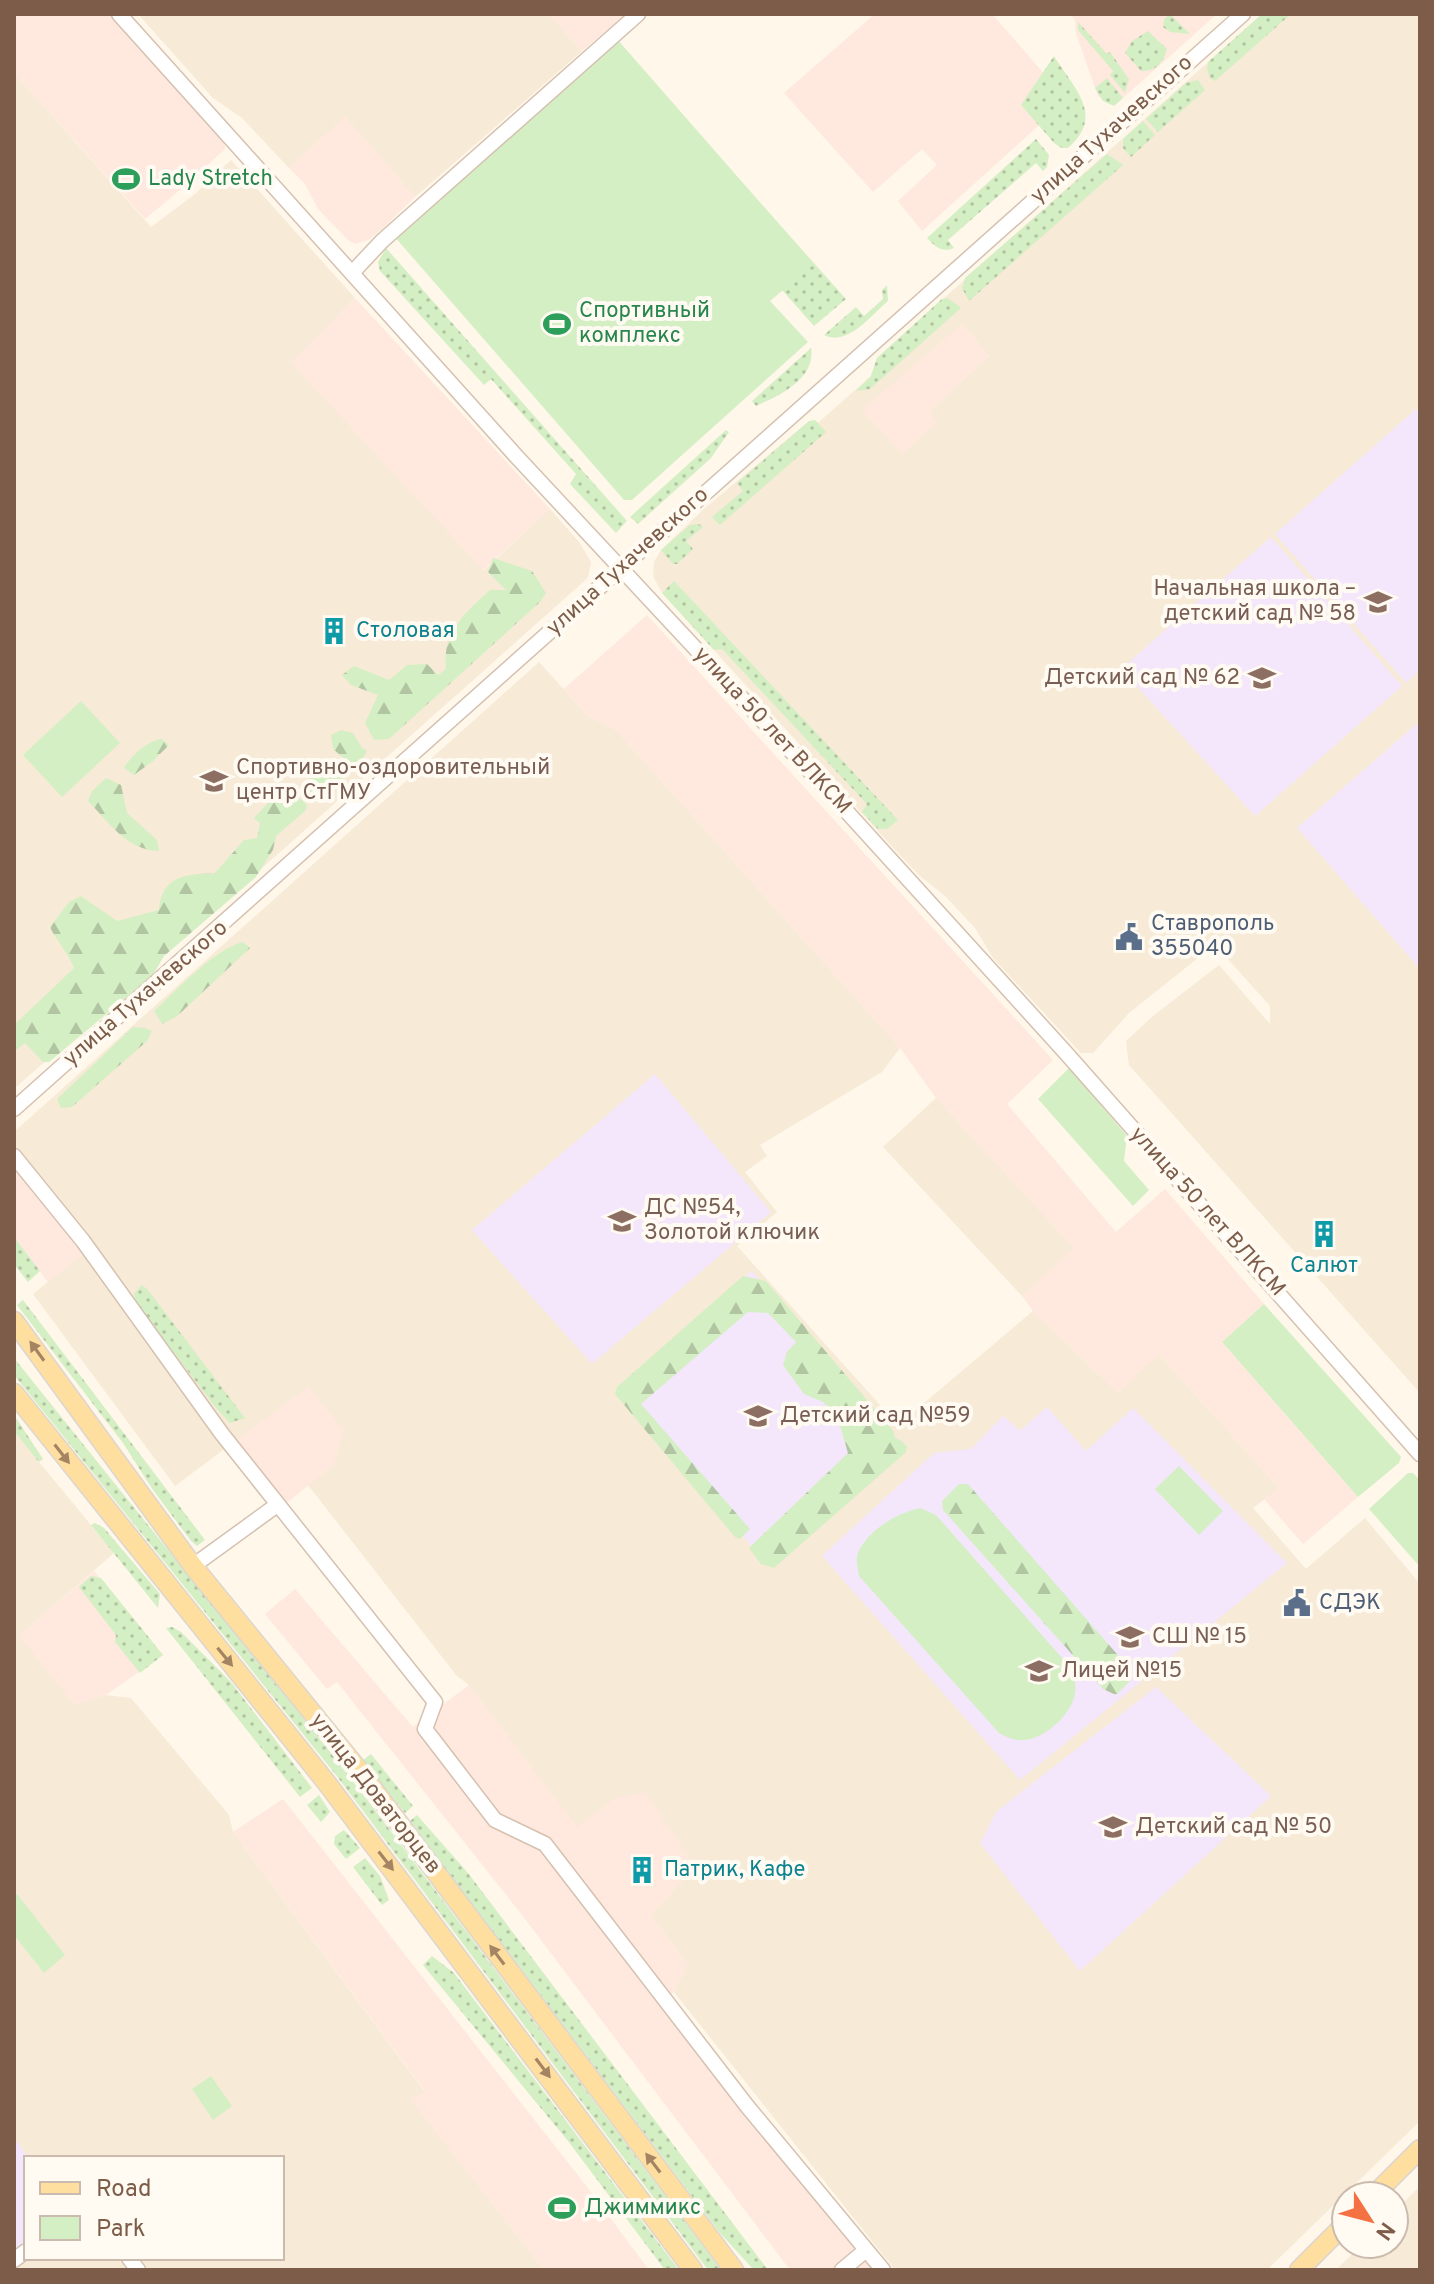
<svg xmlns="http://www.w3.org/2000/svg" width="1434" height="2284" font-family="Overpass,sans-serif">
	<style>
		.residential { fill: #f7ead7; fill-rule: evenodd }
		.commercial { fill: #ffe8dd }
		.education { fill: #f4e6fb }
		.grass { fill: url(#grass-dots) }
		.forest { fill: url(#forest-firs) }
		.park { fill: #d5efc5 }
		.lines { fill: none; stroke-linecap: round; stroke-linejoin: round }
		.minor-casing { stroke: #d5c1b0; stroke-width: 17 }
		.major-casing { stroke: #ddd5d0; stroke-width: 21 }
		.minor { stroke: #fff; stroke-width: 14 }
		.major { stroke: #ffdfa0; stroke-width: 18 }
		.oneway { fill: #a48463 }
		.labels { text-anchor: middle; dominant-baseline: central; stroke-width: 8; stroke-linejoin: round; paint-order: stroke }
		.street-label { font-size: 22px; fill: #7d5d49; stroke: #fffaf2 }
		.leisure-label { font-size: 22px; fill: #27864d; stroke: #fffaf2; text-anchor: start }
		.education-label { font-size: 22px; fill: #785e54; stroke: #fffaf2; text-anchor: start }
		.culture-label { font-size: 22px; fill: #0d838f; stroke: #fffaf2; text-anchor: start }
		.service-label { font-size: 22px; fill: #4e5e75; stroke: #fffaf2; text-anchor: start }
	</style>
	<defs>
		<pattern id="grass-dots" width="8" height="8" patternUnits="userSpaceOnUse" patternTransform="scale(2)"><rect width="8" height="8" fill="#d5efc5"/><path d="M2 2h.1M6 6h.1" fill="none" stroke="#b2c5a2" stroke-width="1.8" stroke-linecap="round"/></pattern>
		<pattern id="forest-firs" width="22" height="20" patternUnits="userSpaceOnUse" patternTransform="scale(2)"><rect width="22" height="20" fill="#d5efc5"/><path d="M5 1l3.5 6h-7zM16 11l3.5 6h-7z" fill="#b2c5a2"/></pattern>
	</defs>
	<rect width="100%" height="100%" fill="#fef7ea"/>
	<!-- residential -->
	<path class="residential" d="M138 14H549L582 51 415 197 345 117 289 168 242 118 213 98Z
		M1262 14H1420V413L1417 409 1405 682 1420 670V721L1298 828 1420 969V1393L1129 1065 1126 1041 1153 1016 1219 965 1270 1024V1006L1218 948 1208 950 1129 1013 1093 1053H1081L993 958 975 928 946 897 920 876 898 853 662 593 653 576 654 562 661 550 705 508 809 421 819 422 871 376 877 358ZM962 324 989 356 929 412Z
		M14 73 151 227 195 194 231 160 355 298 292 362 484 570 550 509 579 542 591 562 588 577 581 584 14 1089Z
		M539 662 589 717 615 729 900 1048 882 1072 760 1145 767 1156 745 1172 777 1212 737 1246 898 1425 1033 1311 1118 1393 1158 1353 1279 1488 1253 1508 1306 1569 1365 1518 1420 1584V2121L1267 2270H895L674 1992 688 1965 651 1915 616 1798 577 1828 469 1685 457 1676 308 1485 334 1465 235 1441 175 1486 33 1294 91 1247 14 1148V1132Z
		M936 1098 1075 1249 1022 1296 883 1147Z
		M14 1415 43 1459 39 1462 114 1553 20 1635 75 1705 106 1695 131 1698 229 1815 233 1832 425 2092 412 2101 544 2270H14V2250L26 2241V2258H282V2158H29L14 2138Z
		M1420 2186V2270H1336L1362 2244H1394V2212Z"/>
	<!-- commercial -->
	<path class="commercial" d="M14 14H109L224 140 225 149 186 185 145 219 14 73Z
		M549 14H626L582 51Z
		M875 14H992L1067 100 922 231 898 201 937 165 922 149 873 192 784 93Z
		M1070 14H1217L1114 106 1098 96 1076 34 1075 20Z
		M345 116 415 197 383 228 368 240 356 244 349 241 318 209 305 184 289 168Z
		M355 298 550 509 483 570 291 363Z
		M962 324 989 356 929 412 937 422 902 454 862 410Z
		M647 615 1053 1060 1007 1104 1116 1232 1165 1189 1264 1304 1222 1342 1358 1497 1303 1544 1264 1499 1279 1488 1159 1354 1118 1393 1033 1311 1022 1296 1074 1248 936 1098 900 1048 615 729 589 717 564 689Z
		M14 1148 91 1247 48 1282 14 1237Z
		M308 1387 344 1430 334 1465 284 1505 235 1441Z
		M94 1571 163 1655 106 1695 75 1705 19 1636Z
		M295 1589 413 1727 469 1685 577 1827 616 1798 645 1792 696 1867 651 1915 688 1965 674 1992 664 1999 875 2270H790L519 1911 337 1682 327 1689 265 1614Z
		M283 1799 587 2187 649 2270H544L411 2100 425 2091 233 1832Z"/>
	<!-- education -->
	<path class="education" d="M1416 409 1420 413V670L1406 683 1275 534Z
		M1271 537 1402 686 1255 816 1121 669Z
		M1420 721V969L1297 828Z
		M655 1074 771 1212 592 1364 472 1230Z
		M752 1271 901 1444 765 1562 616 1389Z
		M1047 1407 1086 1451 1133 1408 1287 1563 1020 1780 822 1556 934 1453 971 1449 1003 1416 1020 1431Z
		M1156 1687 1271 1796 1080 1971 980 1843 997 1811Z
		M14 2138 29 2158H26V2241L14 2250Z"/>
	<!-- grass -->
	<path class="grass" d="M1170 14 1190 34 1170 32 1163 27 1164 19Z
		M1262 14H1291L1215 81 1210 78 1207 69 1208 62Z
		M1078 22 1107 54 1110 52 1129 79 1125 93 1110 75 1113 71 1078 30Z
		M1148 31 1167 49C1163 63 1157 71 1141 71L1125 53 1132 41Z
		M1054 56C1075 90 1105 115 1068 148H1062L1055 144 1021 105Z
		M1107 78 1123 98 1114 106 1103 101 1095 88Z
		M1198 80 1205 90 1158 132 1146 119 1186 83Z
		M1143 121 1155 135 1131 157 1123 148V139Z
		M703 139 846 299 814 326 782 290 783 287Z
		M1036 139 1049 155 1047 167 1043 171 1036 163 948 240 954 248C941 253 936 247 927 238Z
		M1107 154 1123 165 969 301 962 288 965 278Z
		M386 248 627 521 616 533 570 484 576 474 491 379 484 385 380 271 378 262Z
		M887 285 888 301C871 315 848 347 824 335L856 307 864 316 883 299 882 290Z
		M948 298 961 308 870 389 856 391 871 376 877 358 942 299Z
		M811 348C816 379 779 396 756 406L752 401Z
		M815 420 826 432 720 525 712 517 743 491 737 483 809 421Z
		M726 430 729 432 711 458 638 524 630 517Z
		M699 524 703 527 686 541 693 549 677 564H673L661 550 690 525Z
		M674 581 898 820 887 829H878L862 812 867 804 722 649 714 650 662 593Z
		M14 1237 40 1271 28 1282 14 1264Z
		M142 1285 148 1290 245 1418 230 1423 216 1408 136 1303 134 1294Z
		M23 1300 205 1540 197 1546 191 1541 153 1490 123 1443 17 1305Z
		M14 1358 344 1769 721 2270H708L336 1775 14 1375Z
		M14 1415 43 1459 39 1462 14 1431Z
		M95 1523 104 1528 160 1594 158 1608 91 1525Z
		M91 1576 101 1578 163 1655 140 1673 115 1642 116 1635 79 1587Z
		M172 1627 181 1632 231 1682 312 1788 300 1797 166 1628Z
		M371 1754 413 1806 405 1813 363 1760Z
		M319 1795 330 1812 321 1822 307 1805Z
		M417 1815 468 1873 768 2270H754L719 2232 410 1821Z
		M344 1830 360 1848 346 1859 334 1844 335 1836Z
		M365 1858 380 1876 389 1900 382 1905 353 1867Z
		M432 1956 454 1973 679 2270H665L568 2141 423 1965Z"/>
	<!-- forest -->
	<path class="forest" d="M493 558 532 571 546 593 540 602 389 739 374 740 365 723 378 695 351 685 342 675 354 666 389 680 407 665 427 664 438 675 446 669C442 632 465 613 490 590H506L488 572Z
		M341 730 353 733 362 748 367 751 359 765 314 800 309 793V777C323 764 333 770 347 761L333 749 331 735Z
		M162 739 169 745 153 761 134 775 124 768C131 756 148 740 162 739Z
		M106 778 121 785 127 813 157 840 159 851C126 850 109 822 88 801L92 791Z
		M289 788 307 805 306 810 276 836 273 850 256 877 164 956 153 975 49 1062H43L25 1043 14 1052V1025L74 968C68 952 57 942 50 927L69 902 81 896 117 921 159 910C161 877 186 873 214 874L244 840 257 838 260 823 254 818 271 800Z
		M243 942 250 948 176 1017 162 1024 154 1011C177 990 213 950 243 942Z
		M133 1027 145 1028 152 1031 147 1041 72 1107 61 1108 57 1099Z
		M743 1276 766 1281 894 1432 895 1438 902 1441 907 1447 906 1452 774 1568 761 1564 749 1548 848 1453 838 1419 823 1402 804 1394 783 1365 787 1352 796 1342 768 1313 748 1312 641 1404 750 1529 740 1539 735 1537 615 1394 617 1387Z
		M959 1484H968L1131 1670 1130 1681 1116 1695 1103 1689 943 1510 942 1501Z"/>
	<!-- park -->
	<path class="park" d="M617 39 814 264 770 301 808 342 632 500H624L394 236Z
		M81 701 120 743 62 797 23 755Z
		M1069 1068 1127 1136 1124 1161 1149 1190 1133 1206 1038 1099Z
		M1264 1304 1401 1457 1399 1463 1358 1497 1222 1342Z
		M1179 1466 1223 1511 1199 1535 1155 1489Z
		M1408 1473H1413L1420 1480V1567L1369 1509Z
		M920 1508 936 1515 1071 1668C1075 1678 1077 1688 1074 1698 1068 1717 1043 1740 1023 1740 1014 1741 1007 1737 999 1733L859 1576C858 1569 856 1561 857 1556 865 1531 897 1513 920 1508Z
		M17 1894 65 1955 44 1973 14 1935V1896Z
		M211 2076 232 2106 213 2120 192 2089Z"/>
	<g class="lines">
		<!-- minor casing -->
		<g class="minor-casing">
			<path id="minor" d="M119 14 516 456 819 781 1066 1053 1420 1454
				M352 273 382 241 638 14
				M14 1109 1243 14
				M14 1156 83 1241 222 1434 435 1702 425 1729 495 1820 545 1844 747 2106 883 2270
				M193 1566 277 1505
				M129 2258 138 2270
				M14 2260 26 2251
				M842 2270 866 2250"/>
		</g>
		<!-- major casing -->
		<g class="major-casing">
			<path id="major" d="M14 1321 193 1566 362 1774 734 2270
				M14 1393 326 1782 693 2270
				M1373 2196 1420 2149
				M1299 2270 1346 2223"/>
		</g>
		<!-- minor -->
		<use href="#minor" class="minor"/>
		<!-- major -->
		<use href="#major" class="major"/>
	</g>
	<!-- one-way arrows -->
	<defs><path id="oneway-solid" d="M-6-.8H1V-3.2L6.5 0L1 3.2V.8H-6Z" transform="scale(2)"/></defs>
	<g class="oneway">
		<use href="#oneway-solid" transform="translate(37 1351) rotate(-126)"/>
		<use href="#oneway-solid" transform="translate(62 1454) rotate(52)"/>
		<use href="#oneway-solid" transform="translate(225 1657) rotate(51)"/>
		<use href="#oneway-solid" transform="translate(386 1861) rotate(52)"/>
		<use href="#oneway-solid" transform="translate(497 1955) rotate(-127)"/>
		<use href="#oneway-solid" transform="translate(543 2068) rotate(53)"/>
		<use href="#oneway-solid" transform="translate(653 2163) rotate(-127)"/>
	</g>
	<!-- icons -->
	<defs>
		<g id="stadium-bare" transform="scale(2.16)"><path d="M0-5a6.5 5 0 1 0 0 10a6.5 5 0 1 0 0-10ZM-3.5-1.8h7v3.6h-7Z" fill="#2e9e5b" stroke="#fffaf2" stroke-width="2.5" paint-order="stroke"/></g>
		<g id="school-bare" transform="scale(2.16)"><path d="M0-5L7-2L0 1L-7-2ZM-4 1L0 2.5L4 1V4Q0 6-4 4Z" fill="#8d6e63" stroke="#fffaf2" stroke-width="2.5" paint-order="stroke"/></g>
		<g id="building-bare" transform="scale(2.16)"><path d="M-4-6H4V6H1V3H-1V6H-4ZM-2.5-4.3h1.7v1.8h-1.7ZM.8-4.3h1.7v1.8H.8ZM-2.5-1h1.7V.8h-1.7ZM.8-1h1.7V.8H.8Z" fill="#0f9aa8" stroke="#fffaf2" stroke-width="2.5" paint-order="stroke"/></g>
		<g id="university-bare" transform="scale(2.16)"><path d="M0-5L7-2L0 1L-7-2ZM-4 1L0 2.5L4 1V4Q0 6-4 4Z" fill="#8d6e63" stroke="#fffaf2" stroke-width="2.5" paint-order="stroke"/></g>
		<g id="civic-bare" transform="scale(2.16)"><path d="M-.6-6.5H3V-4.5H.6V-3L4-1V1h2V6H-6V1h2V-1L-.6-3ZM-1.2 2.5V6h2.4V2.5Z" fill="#5c6f8a" stroke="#fffaf2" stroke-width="2.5" paint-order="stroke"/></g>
	</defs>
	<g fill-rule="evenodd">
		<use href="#stadium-bare" x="126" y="179"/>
		<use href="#stadium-bare" x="557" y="324"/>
		<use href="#school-bare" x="1378" y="602"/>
		<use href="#building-bare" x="334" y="631"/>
		<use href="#school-bare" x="1262" y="678"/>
		<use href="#university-bare" x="214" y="781"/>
		<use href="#civic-bare" x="1129" y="937"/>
		<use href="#school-bare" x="622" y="1221"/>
		<use href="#building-bare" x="1324" y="1234"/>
		<use href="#school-bare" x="758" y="1416"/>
		<use href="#civic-bare" x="1297" y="1603"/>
		<use href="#school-bare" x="1130" y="1637"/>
		<use href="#school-bare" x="1039" y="1671"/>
		<use href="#school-bare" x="1113" y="1827"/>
		<use href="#building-bare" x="642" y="1870"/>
		<use href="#stadium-bare" x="562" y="2208"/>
	</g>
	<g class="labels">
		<!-- street labels -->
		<g class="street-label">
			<text transform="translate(1112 130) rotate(-42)">улица Тухачевского</text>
			<text transform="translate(628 562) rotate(-42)">улица Тухачевского</text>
			<text transform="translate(772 731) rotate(47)">улица 50 лет ВЛКСМ</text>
			<text transform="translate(146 994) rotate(-41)">улица Тухачевского</text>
			<text transform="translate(1207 1212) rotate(48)">улица 50 лет ВЛКСМ</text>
			<text transform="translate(375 1794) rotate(52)">улица Доваторцев</text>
		</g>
		<!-- leisure labels -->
		<g class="leisure-label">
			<text x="148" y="179">Lady Stretch</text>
			<text x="579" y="311">Спортивный<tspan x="579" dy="25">комплекс</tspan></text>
			<text x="584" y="2208">Джиммикс</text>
		</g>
		<!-- education labels -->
		<g class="education-label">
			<text x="1356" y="589" text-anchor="end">Начальная школа –<tspan x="1356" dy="25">детский сад № 58</tspan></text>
			<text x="1240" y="678" text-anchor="end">Детский сад № 62</text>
			<text x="236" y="768">Спортивно-оздоровительный<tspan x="236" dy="25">центр СтГМУ</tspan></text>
			<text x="644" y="1208">ДС №54,<tspan x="644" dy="25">Золотой ключик</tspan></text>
			<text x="780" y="1416">Детский сад №59</text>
			<text x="1152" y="1637">СШ № 15</text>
			<text x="1061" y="1671">Лицей №15</text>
			<text x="1135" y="1827">Детский сад № 50</text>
		</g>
		<!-- culture labels -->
		<g class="culture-label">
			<text x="356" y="631">Столовая</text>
			<text x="1324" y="1266" text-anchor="middle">Салют</text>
			<text x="664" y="1870">Патрик, Кафе</text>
		</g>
		<!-- service labels -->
		<g class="service-label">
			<text x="1151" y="924">Ставрополь<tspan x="1151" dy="25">355040</tspan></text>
			<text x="1319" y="1603">СДЭК</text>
		</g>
	</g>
	<!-- border -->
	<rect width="1434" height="2284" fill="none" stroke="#7d5d49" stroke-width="32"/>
	<!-- legend -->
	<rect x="24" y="2156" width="260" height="104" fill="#fffaf2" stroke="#cbbbae" stroke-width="2"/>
	<rect x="40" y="2182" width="40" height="12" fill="#ffdfa0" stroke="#cbbbae" stroke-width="2"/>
	<text x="96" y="2196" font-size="24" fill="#7d5d49">Road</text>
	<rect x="40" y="2216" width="40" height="24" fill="#d5efc5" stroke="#cbbbae" stroke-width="2"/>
	<text x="96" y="2236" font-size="24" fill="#7d5d49">Park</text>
	<!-- north arrow -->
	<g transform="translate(1370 2220) rotate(126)"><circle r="38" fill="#fffaf2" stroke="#cbbbae" stroke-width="2"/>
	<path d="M0-6L14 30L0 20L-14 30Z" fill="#f47143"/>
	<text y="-12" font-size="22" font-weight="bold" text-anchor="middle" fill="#7d5d49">N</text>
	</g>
</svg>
